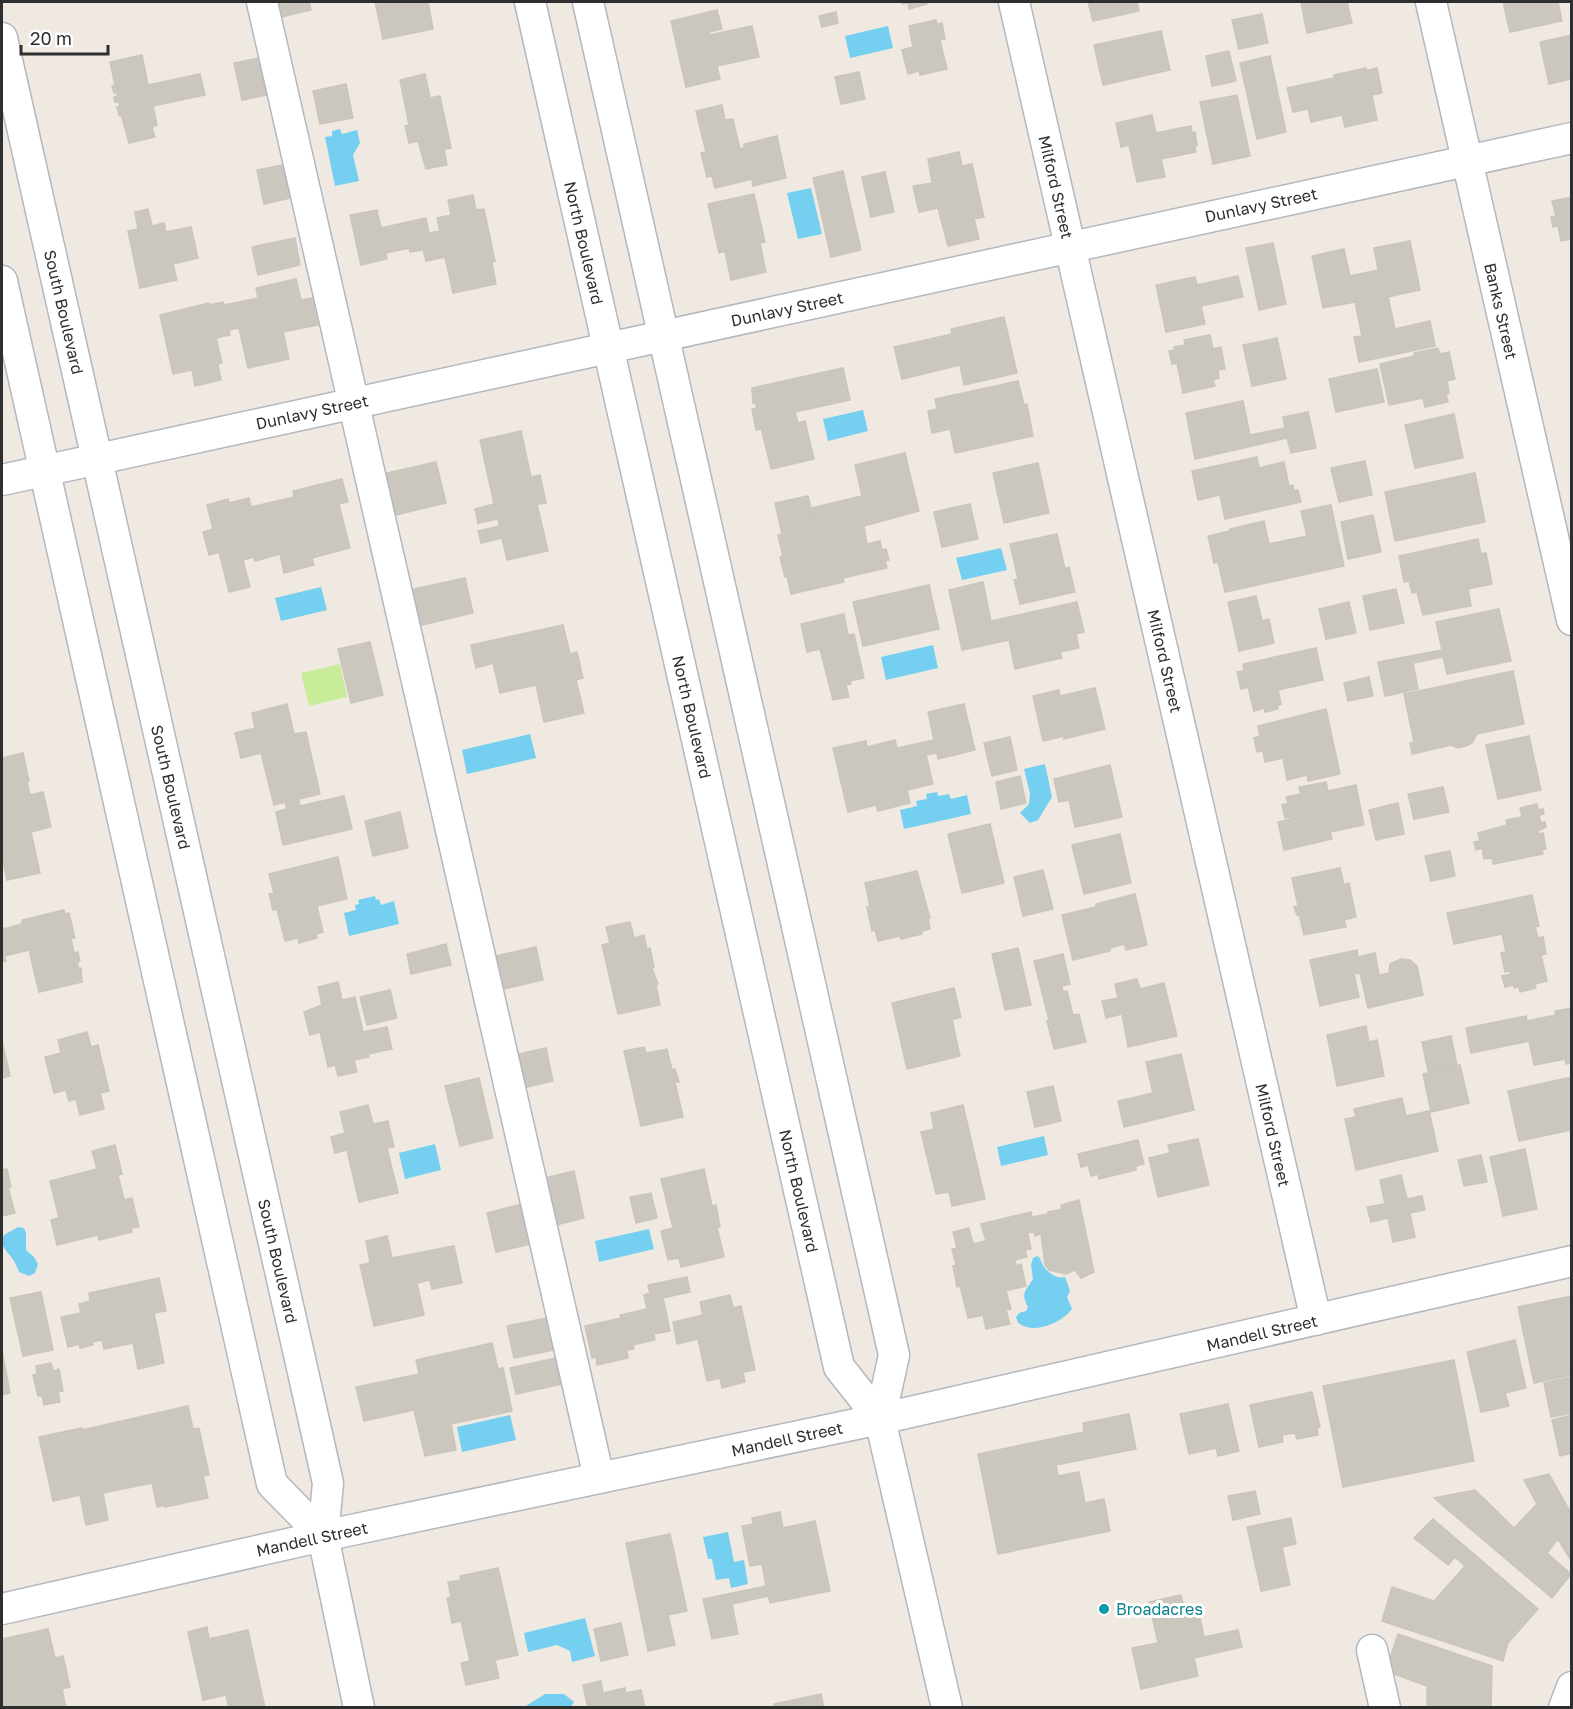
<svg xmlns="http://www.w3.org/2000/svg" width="1573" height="1709" font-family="'Golos Text',sans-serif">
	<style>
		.pitch { fill: #c9ec9a }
		.water { fill: #75cff0 }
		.building { fill: #cbc7bf; stroke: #cbc5ba; stroke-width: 1.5 }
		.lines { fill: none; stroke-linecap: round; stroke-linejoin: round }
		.minor-casing { stroke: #b4b7c1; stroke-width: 33 }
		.minor { stroke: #fff; stroke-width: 30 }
		.culture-dot { fill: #0f9aa8; stroke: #fff; stroke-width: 2 }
		.labels { text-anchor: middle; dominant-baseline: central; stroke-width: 6; stroke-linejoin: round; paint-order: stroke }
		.street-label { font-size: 16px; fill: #2e2e2e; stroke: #fff }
		.culture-label { font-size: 16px; fill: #0d838f; stroke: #fff; text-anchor: start }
	</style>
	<rect width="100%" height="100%" fill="#efe9e1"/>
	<!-- pitch -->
	<path class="pitch" d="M340 664 347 697 309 706 301 673Z"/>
	<!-- water -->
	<path class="water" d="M888 26 893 48 850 58 845 36Z
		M340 129 342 134 357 130 360 143 353 155 359 181 335 186 325 137 332 136V131Z
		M811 188 822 234 798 239 787 193Z
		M863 410 868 431 828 441 823 419Z
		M1001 548 1007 570 962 580 956 558Z
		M321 587 327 610 281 621 275 598Z
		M933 645 938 668 886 680 881 657Z
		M530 734 536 758 467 774 462 750Z
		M1045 764 1052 797 1038 820 1030 823 1020 813 1029 804 1030 794 1024 769Z
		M937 792 938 796 949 794 951 799 967 795 971 814 904 829 900 810 917 806 916 801 927 799 926 794Z
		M375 896 376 900 379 899 381 905 394 901 399 924 349 936 344 913 356 910 355 905 359 904 358 900Z
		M1044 1136 1048 1155 1001 1166 997 1147Z
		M435 1144 441 1170 405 1179 399 1153Z
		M18 1227 24 1228 26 1233V1250L34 1257 38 1264 35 1273 29 1276 19 1272C17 1267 15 1262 12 1258 5 1249 0 1247 4 1235Z
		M649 1229 654 1249 599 1262 595 1241Z
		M1037 1256 1040 1258C1042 1268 1054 1280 1065 1277L1070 1291 1067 1297 1072 1309C1061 1323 1035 1335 1018 1323L1016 1317 1019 1313 1026 1311 1028 1307C1020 1292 1026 1291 1033 1279L1031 1265 1033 1258Z
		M510 1415 516 1440 462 1452 457 1427Z
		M728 1532 734 1562 744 1560 748 1584 731 1588 729 1578 716 1580 712 1559H708L703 1537Z
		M585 1618 595 1656 572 1662 570 1651 557 1645 528 1652 524 1633Z
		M545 1694H564L574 1702 571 1707H524Z"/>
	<!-- building -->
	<path class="building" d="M273 2H309L311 10 277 18Z
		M375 2H428L433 29 383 39Z
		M901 2H927V4L909 9 908 3 902 4Z
		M1088 2H1137L1139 11 1093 21Z
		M1301 2H1347L1352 23 1307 33Z
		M1503 2H1558L1562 21 1510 32Z
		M717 10 722 29 709 32 710 35 752 26 759 57 717 66 720 79 686 87 671 21Z
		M836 12 838 23 822 27 819 16Z
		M1262 14 1268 43 1239 49 1232 20Z
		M936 20 937 24 942 23 945 39 940 40 947 69 920 75 919 71 908 74 902 50 913 47 909 26Z
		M1161 31 1170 70 1103 85 1094 45Z
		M1572 35V79L1549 84 1540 42Z
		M1229 51 1236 81 1212 86 1206 56Z
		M142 55 148 85 200 74 205 95 153 106 157 125 152 127 155 137 129 143 121 114 119 115 117 107 120 106 119 102H115L114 97 118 96 117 93H114L112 86 115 85 110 62Z
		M1270 56 1286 132 1257 139 1240 63Z
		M259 58 267 95 242 100 234 63Z
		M1366 68V71L1377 68 1382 93 1372 95 1377 120 1345 127 1342 115 1311 122 1308 109 1293 112 1287 88 1334 78V75Z
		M859 72 865 99 841 104 835 77Z
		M425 74 430 98 440 96 451 148 444 149 447 165 426 169 418 141 409 143 405 126 409 125 400 80Z
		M346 84 353 118 320 124 313 91Z
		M1237 95 1250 156 1213 164 1200 102Z
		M722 105 725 120 733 119 740 149 744 148V144L777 136 786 178 753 186 752 179 715 188 712 176 707 177 701 153 706 152 696 111Z
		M1152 115 1156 133 1191 126 1192 133 1195 132 1197 145 1195 146 1196 152 1161 159 1165 177 1137 182 1129 145 1121 147 1116 123Z
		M959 152 962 166 972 164 984 217 974 219 979 239 948 246 938 208 919 212 913 186 932 183 928 159Z
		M288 164 295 197 264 204 257 170Z
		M843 171 861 250 831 257 813 178Z
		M885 172 894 212 871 217 862 177Z
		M754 194 765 242 760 243 766 272 731 280 725 251 719 253 708 204Z
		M473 195 476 210 484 209 495 261 492 262 496 284 453 293 445 257 426 261 423 250 410 252 409 248 386 253 387 259 361 265 350 215 377 210 381 228 426 218 429 233 440 231 437 218 451 215 448 200Z
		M1572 197V239L1561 241 1558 226 1553 227 1551 217 1556 216 1552 201Z
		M148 209 152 226 164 223 166 232 191 227 198 258 173 264 177 280 140 288 128 231 138 229 135 212Z
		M295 238 300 265 258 275 252 247Z
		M1410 241 1420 290 1388 297 1395 329 1430 321 1435 346 1359 362 1354 337 1362 336 1355 302 1323 308 1312 256 1344 249 1350 276 1378 270 1374 248Z
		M1273 243 1286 304 1259 310 1246 248Z
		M1238 276 1243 297 1201 306 1205 324 1166 332 1156 285 1195 277 1197 285Z
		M296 279 301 300 312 298 318 325 283 332 289 359 248 368 239 328 229 330 230 335 216 338 222 363 218 364 221 380 195 386 192 370 173 374 160 315 209 303V305L223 302 224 305 258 298 256 288Z
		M1004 317 1017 373 964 385 960 365 902 379 894 347 952 334 951 329Z
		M1210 335 1213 349 1221 347 1225 369 1218 370 1219 378 1213 380 1215 386 1183 393 1177 363 1172 364 1169 351 1174 350V347L1185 345 1184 340Z
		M1277 338 1286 379 1252 386 1243 345Z
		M1437 348 1441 354 1449 352 1455 379 1447 381 1449 393H1446L1448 402 1425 407 1423 398 1389 405 1380 364 1414 356V353Z
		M843 368 850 400 795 412 798 423 805 421 814 459 771 469 762 431 761 429 756 430 752 409 757 408 755 402 753 403 752 388Z
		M1377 369 1384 402 1336 412 1329 379Z
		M1018 381 1024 405 1027 404 1033 436 955 453 950 429 932 433 928 411 937 409 935 399Z
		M1243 401 1250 435 1285 428 1283 417 1308 412 1316 448 1291 453 1287 438 1195 459 1186 413Z
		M1454 414 1463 458 1415 468 1405 425Z
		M521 431 531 477 540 475 546 503 537 504 548 551 507 560 502 538 481 543 478 531 499 526 498 519 478 523 475 509 494 504 480 440Z
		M905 453 919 511 864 526 867 544 880 541 882 550 886 549 889 560 885 561 887 568 843 578 844 582 791 594 787 576 785 577 780 557H783L778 535 782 534 775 503 808 496 815 526 811 508 862 496 855 465Z
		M1257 457 1259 468 1284 462 1289 486 1293 485 1294 491 1298 490 1301 502 1225 519 1220 495 1198 500 1192 471Z
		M1365 461 1372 495 1339 502 1331 468Z
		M436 462 446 503 387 517 378 475Z
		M1038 463 1049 513 1004 523 993 473Z
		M1475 473 1485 522 1395 541 1385 492Z
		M342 479 348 502 339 504 350 548 312 558 314 565 284 573 280 554 255 561 254 557 243 560 250 587 229 592 219 552 209 555 203 532 213 529 207 505 228 499 229 503 249 498 251 507 294 497 293 491Z
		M970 504 978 539 942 547 934 512Z
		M1331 505 1344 566 1225 592 1218 562 1214 563 1208 536 1230 531V529L1264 521 1269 544 1307 536 1301 511Z
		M1373 515 1381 552 1348 559 1341 522Z
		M1057 534 1065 569 1069 567 1075 592 1020 604 1014 580 1018 579 1010 544Z
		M1478 539 1481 554 1486 553 1492 584 1468 589 1471 606 1423 615 1417 592 1412 593 1409 581 1404 582 1399 556Z
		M465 578 473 613 417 626 409 590Z
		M983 582 991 621 1077 602 1084 632 1076 634 1079 648 1060 652 1062 658 1015 669 1009 640 962 650 949 590Z
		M929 585 939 629 863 646 853 602Z
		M1396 589 1404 623 1370 630 1363 596Z
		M1256 596 1262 621 1269 619 1274 643 1239 651 1228 602Z
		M1349 602 1356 633 1326 639 1319 609Z
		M1499 609 1511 661 1447 674 1443 657 1413 663 1418 689 1385 696 1378 662 1442 650 1436 622Z
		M844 614 848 635 854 634 864 678 850 681 851 684 846 685 849 697 833 700 820 649 807 652 801 624Z
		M563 625 570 654 577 652 583 678 576 680 584 713 544 722 536 685 500 693 493 663 476 668 471 645Z
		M370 642 383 695 351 703 338 649Z
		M1316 648 1323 680 1278 690 1281 704 1277 706 1278 709 1265 712 1264 708 1254 711 1248 687 1241 689 1237 672 1244 671 1243 664Z
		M1513 671 1524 724 1477 734 1472 743 1466 746 1458 748 1451 745 1412 754 1410 743 1414 742 1404 694Z
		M1369 677 1373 696 1348 701 1344 683Z
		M1095 688 1105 729 1064 739V736L1043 741 1033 696 1059 690 1060 696Z
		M287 704 294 734 306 732 320 794 299 799 300 806 344 796 352 829 283 845 276 812 287 809 285 802 274 805 261 753 241 758 235 733 255 728 252 713Z
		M964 704 975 750 938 759 937 753 926 755 933 784 907 790 910 803 878 811 876 805 848 812 833 748 866 741 867 747 895 740 897 748 934 740 928 712Z
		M1326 709 1340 774 1308 781 1307 775 1287 780 1283 758 1265 762 1263 751 1257 752 1254 738 1260 736 1258 726Z
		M1529 736 1541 790 1498 799 1486 745Z
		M1010 737 1017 770 992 776 984 743Z
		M23 753 29 781 27 782 30 795 43 792 51 827 31 832 40 873 7 880 2 857V758Z
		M1110 765 1122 817 1075 827 1069 800 1059 802 1054 779Z
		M1020 776 1026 803 1001 809 996 782Z
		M1326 782 1328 791 1356 785 1364 825 1330 832 1332 839 1284 850 1278 822 1291 819V817L1285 818 1282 805 1288 803 1286 797 1301 794 1299 787Z
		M1443 787 1449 812 1414 819 1408 794Z
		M1398 803 1404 834 1376 840 1369 810Z
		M1537 804 1538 810 1543 809 1544 814 1539 815 1541 823 1545 822 1546 827 1538 831 1539 834 1543 833 1546 849 1542 850 1543 854 1493 864 1492 858 1484 859 1482 848 1476 850 1474 842 1480 841 1478 833 1507 825 1506 820 1522 817 1520 808Z
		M400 812 408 848 373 856 365 821Z
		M990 824 1004 883 962 893 948 834Z
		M1120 834 1131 883 1084 894 1072 845Z
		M1450 851 1455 876 1431 881 1425 856Z
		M338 857 347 899 317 906 323 932 316 934 317 938 299 943 298 938 285 941 277 909 273 910 269 894 274 893 269 874Z
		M1340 868 1344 885 1349 883 1356 917 1344 920 1346 927 1304 935 1299 914 1297 915 1294 907 1298 906 1292 878Z
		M1043 870 1053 909 1023 916 1014 877Z
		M917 871 930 918H928L930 929 922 931V934L901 939 900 936 878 941 875 930 872 931 867 907 870 906 865 883Z
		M1135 894 1147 945 1126 950 1124 944 1110 948V951L1073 960 1062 915 1096 907V904Z
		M1532 895 1539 926 1535 927 1538 938 1543 937 1546 954 1541 955 1547 981 1535 984 1536 988 1520 992 1519 987 1514 988 1513 985 1505 987 1502 976 1511 974 1510 971 1505 972 1501 953 1506 952 1502 934 1454 944 1447 913Z
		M64 910 65 914 69 913 75 938H71L74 953 78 952 80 961 77 962 79 969 81 968 82 982 39 992 29 950 4 956 6 961 2 962V926L4 929 22 924V920Z
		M630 922 634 938 644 935 647 949 650 948 654 967 652 968 658 984 656 985 660 1005 618 1014 602 945 610 943 606 927Z
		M446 944 451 965 411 974 407 954Z
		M536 947 543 980 503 989 495 956Z
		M1018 948 1031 1005 1005 1010 992 954Z
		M1357 950 1358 957 1375 953 1379 975 1389 973 1390 964 1401 959 1410 960 1417 966 1423 995 1368 1008 1360 973 1354 974 1359 997 1320 1006 1310 960Z
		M1063 954 1070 984 1062 986 1063 992 1067 991 1073 1015 1079 1014 1086 1042 1054 1049 1047 1021 1049 1020 1034 961Z
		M1137 979 1140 989 1164 983 1177 1036 1128 1047 1122 1014 1106 1018 1102 1001 1118 998 1115 984Z
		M338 982 342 1000 355 997 363 1032 387 1027 392 1049 368 1054 369 1057 354 1060 357 1072 338 1076 335 1065 328 1067 320 1032 310 1035 304 1012 322 1005 318 987Z
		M954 988 961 1017 952 1020 960 1056 907 1069 892 1003Z
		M390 990 397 1018 367 1025 360 997Z
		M1572 1008V1062L1566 1064 1565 1059 1534 1065 1529 1041 1471 1053 1466 1028 1526 1016 1527 1021 1556 1015 1555 1011Z
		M1366 1026 1369 1042 1377 1040 1384 1076 1337 1086 1327 1035Z
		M87 1032 91 1047 98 1045 109 1091 100 1093 104 1109 80 1115 76 1099 69 1101 66 1090 54 1093 45 1057 61 1053 58 1040Z
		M1451 1036 1457 1065 1428 1071 1422 1042Z
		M2 1041 10 1076 2 1078Z
		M644 1047 646 1053 667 1049 672 1070 675 1069 679 1082H675L683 1117 641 1126 624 1051Z
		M546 1048 553 1081 522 1088 515 1055Z
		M1181 1054 1194 1110 1124 1127 1118 1101 1153 1093 1146 1062Z
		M1460 1065 1469 1103 1431 1112 1423 1074Z
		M1572 1077V1130L1519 1141 1508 1091Z
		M479 1078 493 1138 460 1146 445 1086Z
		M1053 1086 1061 1121 1035 1127 1027 1092Z
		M1402 1098 1406 1116 1429 1111 1438 1151 1356 1170 1345 1119 1356 1117 1354 1109Z
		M368 1105 373 1124 388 1121 394 1147 387 1148 398 1193 359 1202 347 1150 335 1153 331 1137 345 1133 340 1112Z
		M963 1105 985 1199 952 1206 949 1192 936 1194 921 1132 934 1129 931 1113Z
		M1198 1139 1209 1185 1158 1197 1149 1158 1170 1153 1168 1145Z
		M1138 1140 1144 1164 1136 1166V1170L1099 1179 1098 1174 1091 1176 1088 1165 1081 1167 1078 1154Z
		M115 1145 122 1174 118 1175 124 1200 132 1198 139 1227 131 1228 132 1232 99 1240 98 1235 57 1245 51 1220 59 1218 50 1181 97 1169 92 1151Z
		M1525 1149 1537 1209 1503 1216 1490 1157Z
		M1481 1155 1487 1182 1464 1186 1458 1160Z
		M2 1162 3 1170 7 1169 11 1187H8L15 1213 2 1216Z
		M704 1169 712 1206 716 1205 720 1227H717L724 1257 681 1267 679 1258 668 1260 661 1231 673 1228 661 1179Z
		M574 1171 584 1218 552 1226 541 1179Z
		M1401 1175 1407 1199 1422 1196 1425 1210 1410 1213 1415 1237 1393 1242 1388 1218 1371 1222 1367 1207 1385 1204 1380 1180Z
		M651 1193 657 1218 636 1223 630 1197Z
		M1079 1200 1094 1272 1081 1278 1075 1270 1066 1274 1049 1270 1045 1265 1041 1234 1035 1236 1034 1232 1021 1234H1028L1031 1249 1025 1250 1027 1257 1015 1260 1016 1266 1021 1264 1026 1286 1006 1291 1011 1309 1006 1310 1010 1324 986 1329 983 1315 968 1318 960 1286 957 1287 953 1266 956 1265 952 1249 957 1248 953 1232 969 1228 973 1244 986 1241 981 1224 1031 1212 1032 1217 1048 1214V1212L1062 1209 1061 1205Z
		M522 1204 531 1244 496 1252 487 1213Z
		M387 1236 392 1258 454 1246 462 1283 432 1289 430 1280 417 1283 424 1315 374 1326 360 1265 370 1263 366 1241Z
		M687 1277 690 1292 663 1298 670 1331 654 1334 655 1340 633 1345 634 1349 627 1350 628 1358 597 1365 596 1357 592 1358 585 1326 621 1318 620 1315 647 1309 644 1295 650 1293 648 1285Z
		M159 1278 166 1311 154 1313 164 1363 138 1369 133 1343 104 1349 102 1340 92 1342 93 1345 80 1348 79 1344 68 1347 61 1317 81 1313 79 1304 90 1301 89 1293Z
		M41 1292 53 1350 23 1356 10 1298Z
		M730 1295 733 1308 741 1306 755 1370 743 1372 745 1382 722 1388 720 1378 707 1381 698 1339 677 1344 673 1322 703 1315 700 1302Z
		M1572 1296V1375L1534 1383 1518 1307Z
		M547 1318 554 1350 514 1358 507 1326Z
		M1515 1340 1526 1388 1505 1393 1509 1406 1481 1412 1467 1352Z
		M492 1343 498 1369 503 1368 512 1411 451 1424 456 1450 425 1456 414 1410 364 1421 356 1387 419 1374 416 1360Z
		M2 1351 10 1393 2 1395Z
		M556 1358 562 1384 516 1394 510 1368Z
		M1454 1360 1474 1461 1343 1487 1323 1386Z
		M51 1363 53 1371 59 1369 63 1391 58 1392 60 1402 44 1405 42 1396H38L33 1375 37 1374 36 1366Z
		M1572 1377V1413L1551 1417 1544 1383Z
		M1312 1392 1320 1427 1317 1428 1318 1435 1297 1439 1295 1433 1282 1435 1283 1442 1259 1447 1250 1405Z
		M1228 1404 1239 1451 1218 1456 1216 1448 1189 1454 1180 1414Z
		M188 1406 193 1429 199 1428 209 1475 203 1476 208 1498 165 1507V1505L157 1507 152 1483 103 1493 108 1520 86 1525 80 1495 53 1501 39 1437 82 1428V1430Z
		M1129 1414 1136 1449 1056 1465 1058 1476 1079 1472 1085 1503 1104 1499 1110 1531 998 1554 978 1454 1084 1432 1083 1423Z
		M1572 1415V1453L1560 1456 1552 1420Z
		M1549 1474 1572 1515V1562L1558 1539 1547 1553 1571 1574 1552 1598 1434 1498 1475 1490 1514 1528 1537 1504 1524 1480Z
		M1255 1491 1260 1514 1233 1520 1228 1496Z
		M780 1512 783 1528 815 1521 830 1591 770 1603 768 1596 732 1604 738 1634 712 1639 703 1599 766 1586 762 1564 750 1566 742 1526 753 1524 752 1518Z
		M1291 1518 1296 1544 1282 1547 1290 1585 1261 1591 1247 1527Z
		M1433 1519 1538 1609 1508 1643 1503 1661 1382 1621 1392 1587 1434 1601 1465 1566 1455 1557 1448 1565 1414 1538Z
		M670 1534 687 1611 668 1615 675 1645 648 1651 626 1543Z
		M498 1568 518 1655 495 1660 499 1678 466 1685 461 1663 470 1661 461 1621 452 1623 447 1598 451 1597 448 1582 461 1580 460 1576Z
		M1181 1595 1186 1615 1199 1612 1204 1637 1238 1630 1242 1647 1194 1658 1198 1676 1141 1689 1132 1648 1158 1643 1149 1602Z
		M621 1623 628 1655 601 1661 594 1629Z
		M207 1627 209 1639 248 1630 265 1708H229L226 1695 203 1700 188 1632Z
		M48 1629 55 1658 63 1656 70 1687 62 1689 66 1708H2V1639Z
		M1398 1634 1492 1666 1491 1708H1427V1686L1386 1671Z
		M601 1681 603 1693 625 1688 626 1693 641 1690 645 1708H588L583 1685Z
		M821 1694 824 1708H774V1704Z"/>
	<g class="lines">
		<!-- minor casing -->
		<g class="minor-casing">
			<path id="minor" d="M262 2 599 1478
				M530 2 839 1367 880 1419 947 1708
				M588 2 894 1355 880 1419
				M1014 2 1316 1320
				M1431 2 1572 620
				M2 38 328 1483 323 1536 359 1708
				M2 281 272 1484 323 1536
				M2 480 1572 138
				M2 1609 323 1536 880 1419 1572 1261
				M1372 1650 1385 1708
				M1564 1708 1572 1687"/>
		</g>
		<!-- minor -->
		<use href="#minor" class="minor"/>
	</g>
	<!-- markers -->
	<circle class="culture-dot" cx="1104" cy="1609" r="6"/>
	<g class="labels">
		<!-- street labels -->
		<g class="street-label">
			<text transform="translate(1056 187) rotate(77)">Milford Street</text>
			<text transform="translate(1261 205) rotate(-12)">Dunlavy Street</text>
			<text transform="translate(584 243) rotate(77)">North Boulevard</text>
			<text transform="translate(787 309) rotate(-12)">Dunlavy Street</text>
			<text transform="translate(1501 311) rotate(77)">Banks Street</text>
			<text transform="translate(64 312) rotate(77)">South Boulevard</text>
			<text transform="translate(312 412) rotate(-12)">Dunlavy Street</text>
			<text transform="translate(1165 661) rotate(77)">Milford Street</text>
			<text transform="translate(692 717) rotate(77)">North Boulevard</text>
			<text transform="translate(171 787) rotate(77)">South Boulevard</text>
			<text transform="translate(1273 1135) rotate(77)">Milford Street</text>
			<text transform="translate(799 1191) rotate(77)">North Boulevard</text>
			<text transform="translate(278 1261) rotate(77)">South Boulevard</text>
			<text transform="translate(1262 1333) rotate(-13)">Mandell Street</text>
			<text transform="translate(787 1439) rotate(-12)">Mandell Street</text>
			<text transform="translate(312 1539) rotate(-12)">Mandell Street</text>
		</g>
		<!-- culture labels -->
		<g class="culture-label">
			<text x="1116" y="1609">Broadacres</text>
		</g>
	</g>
	<!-- border -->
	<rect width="1573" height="1709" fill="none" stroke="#2e2e2e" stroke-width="6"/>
	<!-- scale -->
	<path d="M21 45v9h87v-9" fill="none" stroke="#2e2e2e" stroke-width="3"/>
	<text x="30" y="45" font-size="18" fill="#2e2e2e" stroke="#ffffff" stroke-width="4.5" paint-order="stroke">20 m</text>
</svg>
